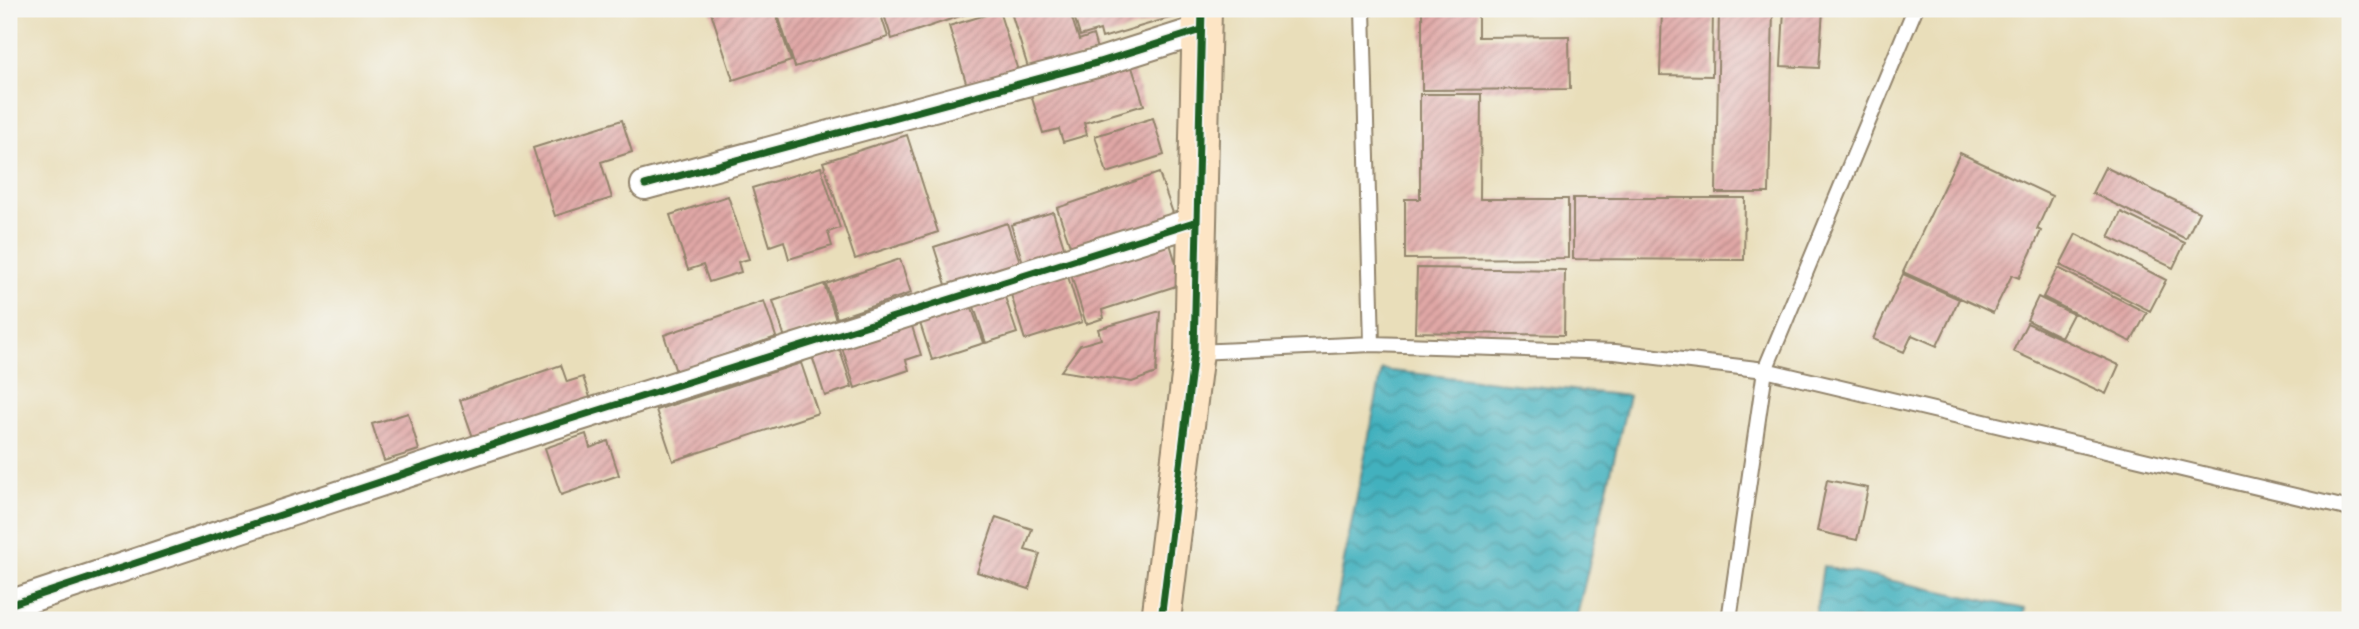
<svg xmlns="http://www.w3.org/2000/svg" width="2359" height="629" font-family="'Architects Daughter',sans-serif">
	<style>
		.water { fill: url(#water-waves); stroke: #3e6e6e; stroke-width: 2 }
		.building { fill: url(#building-hatch) }
		.lines { fill: none; stroke-linecap: round; stroke-linejoin: round }
		.lane-casing { stroke: #92846c; stroke-width: 18 }
		.street-casing { stroke: #92846c; stroke-width: 32 }
		.secondary-casing { stroke: #92846c; stroke-width: 42 }
		.lane { stroke: #fff; stroke-width: 14 }
		.street { stroke: #fff; stroke-width: 28 }
		.secondary { stroke: #fde5c5; stroke-width: 38 }
		.cycleway-casing { stroke: #f6f6f2; stroke-width: 11 }
		.cycleway { stroke: #1b5e20; stroke-width: 7 }
	</style>
	<defs>
		<pattern id="water-waves" width="16" height="10" patternUnits="userSpaceOnUse" patternTransform="scale(1.75)"><rect width="16" height="10" fill="#42b1be"/><path d="M0 5q4-4 8 0t8 0" fill="none" stroke="#38909a"/></pattern>
		<pattern id="building-hatch" width="6" height="6" patternUnits="userSpaceOnUse" patternTransform="scale(1.75)"><rect width="6" height="6" fill="#e0a7a6"/><path d="M-1 1l2-2M0 6l6-6M5 7l2-2" fill="none" stroke="#b78887"/></pattern>
	</defs>
	<rect width="100%" height="100%" fill="#f6f6f2"/>
	<filter id="ink" filterUnits="userSpaceOnUse"><feTurbulence type="fractalNoise" baseFrequency=".0143" numOctaves="2"/><feDisplacementMap in="SourceGraphic" scale="14" xChannelSelector="R" yChannelSelector="G"/><feConvolveMatrix kernelMatrix="1 2 1 2 8 2 1 2 1" color-interpolation-filters="sRGB"/></filter>
	<filter id="wash" filterUnits="userSpaceOnUse"><feTurbulence type="fractalNoise" baseFrequency=".00686" numOctaves="4" result="noise"/><feDisplacementMap in="SourceGraphic" scale="28" xChannelSelector="R" yChannelSelector="G"/><feGaussianBlur stdDeviation="1.57" result="paint"/><feColorMatrix in="noise" values="0 0 0 0 0 0 0 0 0 0 0 0 0 0 0 0 0 1.4 0 .05"/><feComposite in="paint" operator="in"/></filter>
	<g filter="url(#wash)">
		<rect width="100%" height="100%" fill="#e9deba"/>
		<!-- water -->
		<path class="water" d="M1382 370 1629 396 1576 620H1356L1333 616Z
			M1823 566 2025 609 2022 620H1815Z"/>
		<g id="blocks">
			<!-- building -->
			<path class="building" d="M710 9H774L791 61 733 80Z
				M776 9H879L888 37 795 67Z
				M882 9H981L892 39Z
				M1010 9H1069L1079 40 1093 35 1098 53 1030 74Z
				M1072 9H1177L1179 15 1102 38 1100 30 1080 36Z
				M1422 9H1478V37L1569 36 1570 89 1422 90Z
				M1662 9H1713L1712 76 1660 75Z
				M1719 9H1773L1769 193H1716Z
				M1784 9 1823 10 1819 68 1781 66Z
				M999 11 1019 74 968 89 949 26Z
				M1131 64 1144 105 1084 123 1087 135 1063 142 1059 129 1043 133 1031 95Z
				M1420 94H1481L1480 199H1568V258L1405 259V199H1420Z
				M1153 118 1164 155 1107 173 1095 136Z
				M622 120 632 152 601 162 612 198 555 216 533 148Z
				M907 135 938 232 855 259 823 162Z
				M1960 153 2052 196 2037 229 2041 231 2019 278 2012 275 1993 313 1903 272Z
				M821 167 840 228 828 232 832 246 789 259 784 241 770 246 752 188Z
				M2105 167 2199 212 2186 239 2092 193Z
				M1159 173 1175 219 1073 254 1057 208Z
				M728 196 749 259 738 262 741 272 709 282 703 265 688 270 670 215Z
				M1573 198H1745L1744 260 1573 259Z
				M1053 212 1067 256 1025 269 1011 225Z
				M2121 212 2185 243 2173 268 2109 237Z
				M1007 223 1023 271 949 294 934 247Z
				M2076 234 2166 280 2150 311 2060 265Z
				M1169 240 1182 284 1102 310 1104 318 1086 324 1070 271Z
				M900 259 911 293 837 318 826 284Z
				M1417 268 1565 270 1564 335 1415 332Z
				M2058 268 2147 313 2131 342 2043 297Z
				M1066 270 1082 322 1025 340 1009 288Z
				M1903 274 1959 299 1937 346 1912 335 1904 352 1873 339Z
				M824 284 836 320 785 338 773 301Z
				M1004 294 1017 333 986 343 973 304Z
				M2038 297 2073 314 2061 337 2027 320Z
				M969 300 984 343 932 360 918 317Z
				M764 301 776 337 676 372 664 335Z
				M1160 311 1156 373 1132 382 1061 371 1080 345 1101 339 1098 329Z
				M911 323 921 355 906 360 909 370 855 388 839 338Z
				M2027 323 2119 365 2106 394 2013 351Z
				M836 338 852 387 825 396 809 347Z
				M801 363 818 413 673 461 656 410Z
				M561 365 567 382 583 377 592 403 475 443 460 400Z
				M408 413 419 450 384 461 372 424Z
				M586 434 590 448 608 441 619 475 561 495 545 448Z
				M1827 480 1868 488 1857 540 1817 531Z
				M996 517 1032 529 1025 550 1040 554 1029 589 977 572Z"/>
		</g>
	</g>
	<g filter="url(#ink)">
		<use href="#blocks" fill-opacity="0" stroke="#92846c" stroke-width="2"/>
		<g class="lines">
			<!-- lane casing -->
			<g class="lane-casing">
				<path id="lane" d="M1372 344 1615 352 1765 370 2350 509
					M1196 352 1372 344 1363 9
					M1729 620 1765 370 1915 9"/>
			</g>
			<!-- street casing -->
			<g class="street-casing">
				<path id="street" d="M645 185 1100 62 1201 30
					M15 603 552 425 1197 221"/>
			</g>
			<!-- secondary casing -->
			<g class="secondary-casing">
				<path id="secondary" d="M1161 620 1194 352 1202 9"/>
			</g>
			<!-- lane -->
			<use href="#lane" class="lane"/>
			<!-- street -->
			<use href="#street" class="street"/>
			<!-- secondary -->
			<use href="#secondary" class="secondary"/>
			<!-- cycleway casing -->
			<g class="cycleway-casing">
				<path id="cycleway" d="M645 185 1100 62 1201 30
					M15 603 552 425 1197 221
					M1161 620 1194 352 1202 9"/>
			</g>
			<!-- cycleway -->
			<use href="#cycleway" class="cycleway"/>
		</g>
	</g>
	<!-- margin -->
	<rect width="2359" height="629" fill="none" stroke="#f6f6f2" stroke-width="35"/>
</svg>
